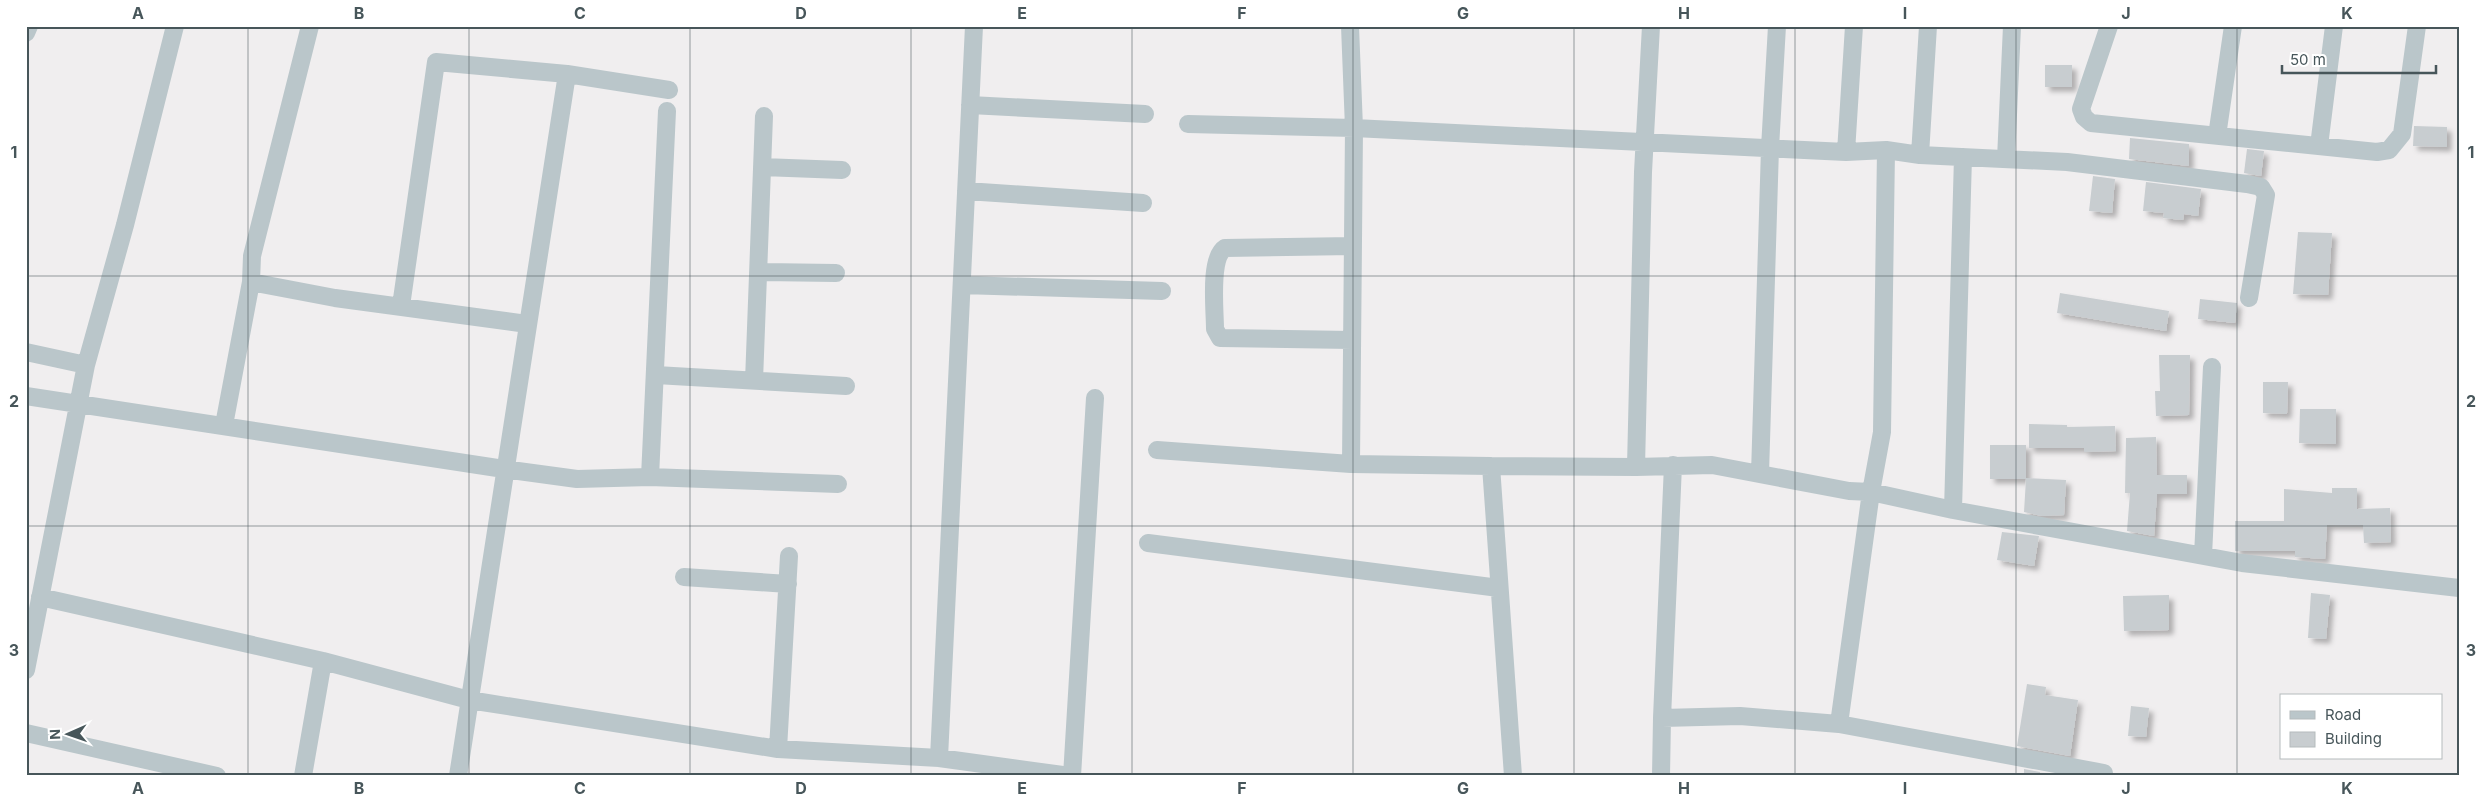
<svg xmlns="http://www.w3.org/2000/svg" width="2485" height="802" font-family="Inter,sans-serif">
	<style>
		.building { fill: #c8cdd0; filter: url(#shadow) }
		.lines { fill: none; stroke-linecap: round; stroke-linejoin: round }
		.street { stroke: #bac6ca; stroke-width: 18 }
		.grid { fill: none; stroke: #47565a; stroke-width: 1; stroke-opacity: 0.55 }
		.neatline { fill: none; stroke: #47565a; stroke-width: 2 }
		.grid-label { font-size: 16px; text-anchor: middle; font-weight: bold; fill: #47565a }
	</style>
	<defs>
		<filter id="shadow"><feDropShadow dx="4.5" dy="4.5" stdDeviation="2.5" flood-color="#0004"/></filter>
	</defs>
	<rect width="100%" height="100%" fill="#f0eeef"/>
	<!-- building -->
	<path class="building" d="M2045 65H2072V87H2045Z
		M2414 126 2447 127V147L2413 146Z
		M2130 138 2189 144V166L2129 159Z
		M2247 149 2264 151 2261 176 2244 173Z
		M2093 176 2115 179 2112 213 2089 211Z
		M2146 182 2201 189 2198 216 2184 214 2183 220 2163 218 2164 213 2143 211Z
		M2298 232 2332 233 2328 295 2293 294Z
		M2060 293 2169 311 2166 331 2057 313Z
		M2200 299 2237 303 2235 323 2198 319Z
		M2159 355H2190L2189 415 2156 416 2155 391H2160Z
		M2263 382H2288L2287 414 2263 413Z
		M2300 409H2336V444L2299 443Z
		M2029 424 2067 425V427L2115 426 2116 451 2084 452V448H2029Z
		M2156 437 2157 475H2187V494H2157L2154 536 2127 531 2130 493H2125L2126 438Z
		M1990 445H2026V478L2066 480 2064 515 2042 516 2024 512 2026 479H1990Z
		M2332 488H2357V509L2390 508 2391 542 2364 543 2363 525H2327L2325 559 2295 557V551H2235V521H2284V489L2332 493Z
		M2002 532 2039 536 2034 566 1997 560Z
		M2311 593 2330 595 2326 639 2308 638Z
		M2169 595V630L2124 631 2123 596Z
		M2027 684 2046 687 2045 695 2078 700 2070 756 2017 746Z
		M2131 706 2149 708 2146 737 2128 736Z
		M2024 769 2040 772V776H2024Z"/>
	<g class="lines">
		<!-- street -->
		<path class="street" d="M1350 26 1354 128 1351 464
			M2109 26 2081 109 2084 117 2091 123 2377 152 2389 150 2402 134 2417 26
			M26 33 29 26
			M970 105 1145 114
			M1188 124 1354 128 1846 152 1886 150 1920 155 2067 162 2247 184 2261 187 2266 195 2249 298
			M2217 136 2233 26
			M2319 146 2334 26
			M1846 152 1854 26
			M1920 155 1928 26
			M2006 159 2012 26
			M762 167 842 170
			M966 191 1143 203
			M758 272 836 273
			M251 282 335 298 527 324
			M962 285 1162 291
			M401 306 436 62 567 74 669 90
			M1352 340 1220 338 1215 329C1215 310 1209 258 1225 248L1353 246
			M26 352 86 365
			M656 375 846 386
			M754 381 764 116
			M26 396 504 469 577 479 650 477 667 111
			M224 425 251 282 252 256 310 26
			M1157 450 1351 464 1491 466
			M1636 467 1712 465 1849 491 1871 492 1953 510 2242 563 2459 588
			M1760 474 1770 148 1777 26
			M650 477 838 484
			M1953 510 1963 157
			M1148 543 1499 588
			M2203 556 2212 367
			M684 577 788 584
			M40 597 323 661 469 700 778 749 939 758 1070 776
			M26 670 86 365 125 225 175 26
			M1662 718 1740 716 1839 724 2104 773
			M1839 724 1871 492 1882 432 1886 150
			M26 733 217 776
			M778 749 789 556
			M939 758 974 26
			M303 776 323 661
			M458 776 567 74
			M1072 776 1095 398
			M1513 776 1491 466 1636 467 1643 172 1651 26
			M1661 776 1662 718 1673 465"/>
	</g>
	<!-- grid -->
	<path class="grid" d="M248 26V776M469 26V776M690 26V776M911 26V776M1132 26V776M1353 26V776M1574 26V776M1795 26V776M2016 26V776M2237 26V776M26 276H2459M26 526H2459"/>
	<!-- border -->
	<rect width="2485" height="802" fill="none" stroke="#ffffff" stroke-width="55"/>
	<!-- legend -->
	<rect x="2280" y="694" width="162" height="65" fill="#ffffff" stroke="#b5bbbd"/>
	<rect x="2290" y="711" width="25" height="8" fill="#bac6ca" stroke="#b5bbbd"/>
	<text x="2325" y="720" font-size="15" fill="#47565a">Road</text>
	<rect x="2290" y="732" width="25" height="15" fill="#c8cdd0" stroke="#b5bbbd"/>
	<text x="2325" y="744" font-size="15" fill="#47565a">Building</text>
	<!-- north arrow -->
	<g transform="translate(68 734) rotate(268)" stroke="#ffffff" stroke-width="4" paint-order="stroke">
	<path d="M0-4L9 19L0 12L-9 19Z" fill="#47565a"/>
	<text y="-8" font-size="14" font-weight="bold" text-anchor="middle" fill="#47565a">N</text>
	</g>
	<!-- scale -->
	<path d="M2282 65v8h154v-8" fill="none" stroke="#47565a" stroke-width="2.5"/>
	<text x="2290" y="65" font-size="15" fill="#47565a" stroke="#ffffff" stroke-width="4" paint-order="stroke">50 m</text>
	<rect x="28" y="28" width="2430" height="746" class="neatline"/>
	<g class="grid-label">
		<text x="138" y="19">A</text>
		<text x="359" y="19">B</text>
		<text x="580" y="19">C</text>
		<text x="801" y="19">D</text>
		<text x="1022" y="19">E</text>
		<text x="1242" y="19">F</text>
		<text x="1463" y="19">G</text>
		<text x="1684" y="19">H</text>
		<text x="1905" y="19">I</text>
		<text x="2126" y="19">J</text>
		<text x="2347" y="19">K</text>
		<text x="14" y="158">1</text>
		<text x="2471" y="158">1</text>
		<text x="14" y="407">2</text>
		<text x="2471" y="407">2</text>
		<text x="14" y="656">3</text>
		<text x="2471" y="656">3</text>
		<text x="138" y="794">A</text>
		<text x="359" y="794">B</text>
		<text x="580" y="794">C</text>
		<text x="801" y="794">D</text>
		<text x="1022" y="794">E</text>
		<text x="1242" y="794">F</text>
		<text x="1463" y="794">G</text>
		<text x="1684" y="794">H</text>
		<text x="1905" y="794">I</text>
		<text x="2126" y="794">J</text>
		<text x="2347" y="794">K</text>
	</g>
</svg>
